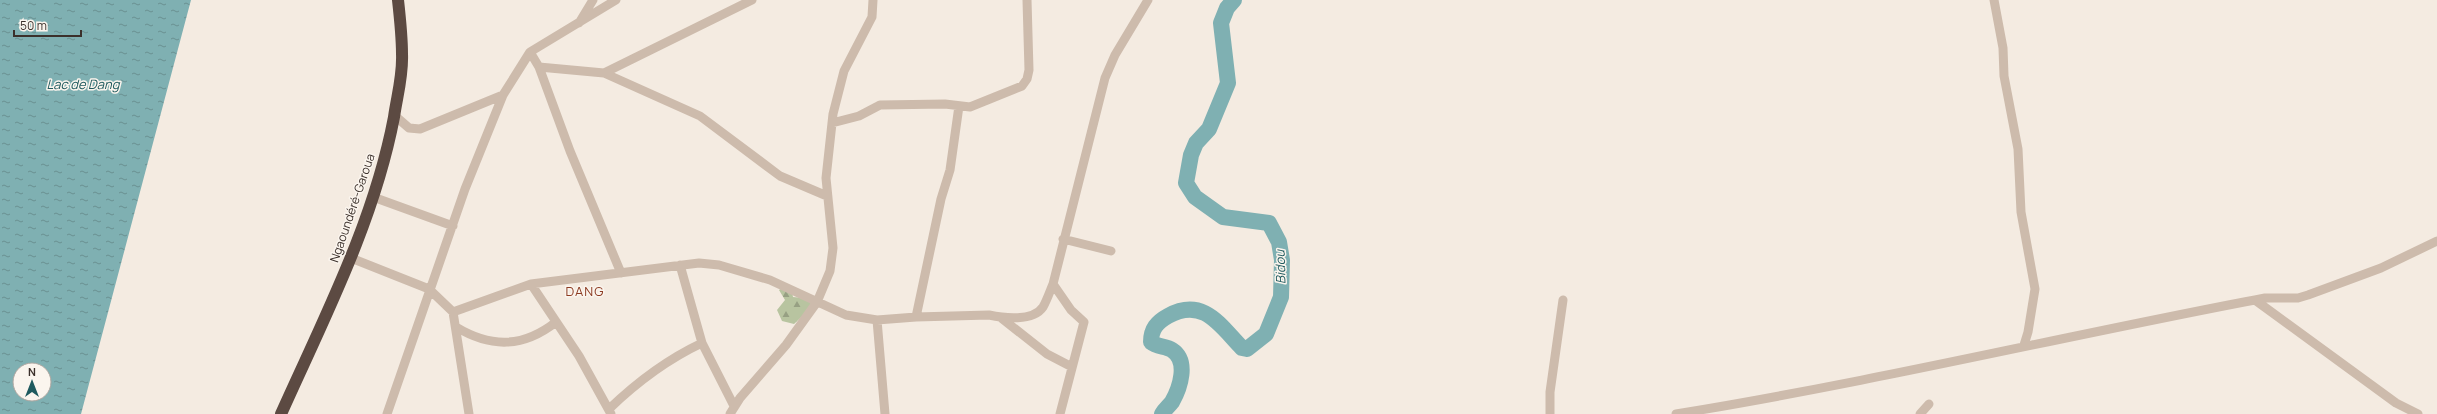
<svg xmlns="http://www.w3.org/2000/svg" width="2437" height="414" font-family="Manrope,sans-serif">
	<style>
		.forest { fill: url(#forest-firs) }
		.water { fill: url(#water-ripples); fill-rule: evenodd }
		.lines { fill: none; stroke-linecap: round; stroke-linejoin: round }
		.river { stroke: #7fb0b2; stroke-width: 16 }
		.minor { stroke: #cdbbac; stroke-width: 9 }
		.highway { stroke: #5c4a42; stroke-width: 12 }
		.labels { text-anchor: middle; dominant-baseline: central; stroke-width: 3; stroke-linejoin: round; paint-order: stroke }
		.street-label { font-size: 12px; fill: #3b302b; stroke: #fbf5ee }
		.water-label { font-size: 13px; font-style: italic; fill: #1f5a5e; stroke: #fbf5ee }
		.neighbourhood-label { font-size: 13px; letter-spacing: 1px; fill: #8c3b22; stroke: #fbf5ee }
	</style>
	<defs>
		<pattern id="forest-firs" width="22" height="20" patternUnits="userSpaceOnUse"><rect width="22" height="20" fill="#b8c4a0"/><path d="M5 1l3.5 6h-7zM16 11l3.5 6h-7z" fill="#97a083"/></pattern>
		<pattern id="water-ripples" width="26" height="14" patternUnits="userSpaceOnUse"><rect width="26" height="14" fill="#7fb0b2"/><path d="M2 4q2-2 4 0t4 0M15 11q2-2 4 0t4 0" fill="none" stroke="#699091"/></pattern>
	</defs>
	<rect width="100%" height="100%" fill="#f4ebe1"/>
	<!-- forest -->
	<path class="forest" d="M784 287 792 292 793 297 804 298 811 303 809 310 794 324 782 321 777 310 785 300 779 290Z"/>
	<!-- water -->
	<path class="water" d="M0 0H191L81 414H0ZM20 370H44V394H20Z"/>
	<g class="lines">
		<!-- river -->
		<path class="river" d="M1162 414C1165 409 1169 406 1172 402 1180 388 1189 361 1172 350 1166 346 1157 347 1151 342 1151 329 1157 322 1168 316 1204 296 1221 327 1242 348L1247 349 1266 334 1281 297 1282 260 1279 242 1269 223 1223 217 1195 197 1186 183 1191 155 1196 143 1209 129 1228 83 1221 23 1227 8 1234 0"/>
		<!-- minor -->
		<path class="minor" d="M1994 0 2003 48 2004 76 2018 149 2021 212 2035 289 2028 332 2024 345
			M579 23 593 0
			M530 52 539 67 570 151 621 273
			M539 67 604 73 700 116 780 176 827 196
			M604 73 752 0
			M394 115 409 128 420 129 503 95
			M832 123 859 116 880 105 945 104 970 107 1022 86 1027 79 1029 70 1027 0
			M373 197 453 226
			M1063 239 1111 251
			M351 258 429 289 453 312 469 414
			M680 265 702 343 734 406
			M531 284 579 356 611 414
			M1053 284 1071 310 1084 322 1060 414
			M2255 300 2396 403 2418 414
			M453 312 531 284 699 263 719 265 770 280 846 315 877 320 916 317 941 199 950 170 959 106
			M916 317 989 315C1003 318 1033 322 1043 307 1047 300 1050 291 1053 284L1105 78 1115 55 1148 0
			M1000 317 1047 354 1072 367
			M877 320 885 414
			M456 327C491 348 523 348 556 322
			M609 409C636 383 668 359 702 343
			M387 414 465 189 503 95 530 52 616 0
			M730 414 740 398 786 345 817 302 830 271 833 248 826 178 833 114 844 71 872 17 873 0
			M1550 414V392L1563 300
			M1676 414C1873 382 2069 335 2265 298H2298L2308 295 2381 268 2437 241
			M1920 414 1929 404"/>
		<!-- highway -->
		<path class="highway" d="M281 414C324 318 374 222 394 117 397 96 403 76 402 54 402 36 400 18 398 0"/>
	</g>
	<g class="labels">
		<!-- street labels -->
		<g class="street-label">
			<text transform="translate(352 208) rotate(-71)">Ngaoundéré-Garoua</text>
		</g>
		<!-- water labels -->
		<g class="water-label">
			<text x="83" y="84">Lac de Dang</text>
			<text transform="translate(1280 267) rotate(-92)">Bidou</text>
		</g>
		<!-- neighbourhood labels -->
		<g class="neighbourhood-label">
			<text x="585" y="291">DANG</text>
		</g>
	</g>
	<!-- north arrow -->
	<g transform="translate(32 382)"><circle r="19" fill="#fbf5ee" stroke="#aea6a0"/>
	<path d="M0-3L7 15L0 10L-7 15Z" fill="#1f5a5e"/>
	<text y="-6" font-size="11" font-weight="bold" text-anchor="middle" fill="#3b302b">N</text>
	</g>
	<!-- scale -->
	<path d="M14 30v6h67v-6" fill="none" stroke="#3b302b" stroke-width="2"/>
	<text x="20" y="30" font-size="12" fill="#3b302b" stroke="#fbf5ee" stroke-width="3" paint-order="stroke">50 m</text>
</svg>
